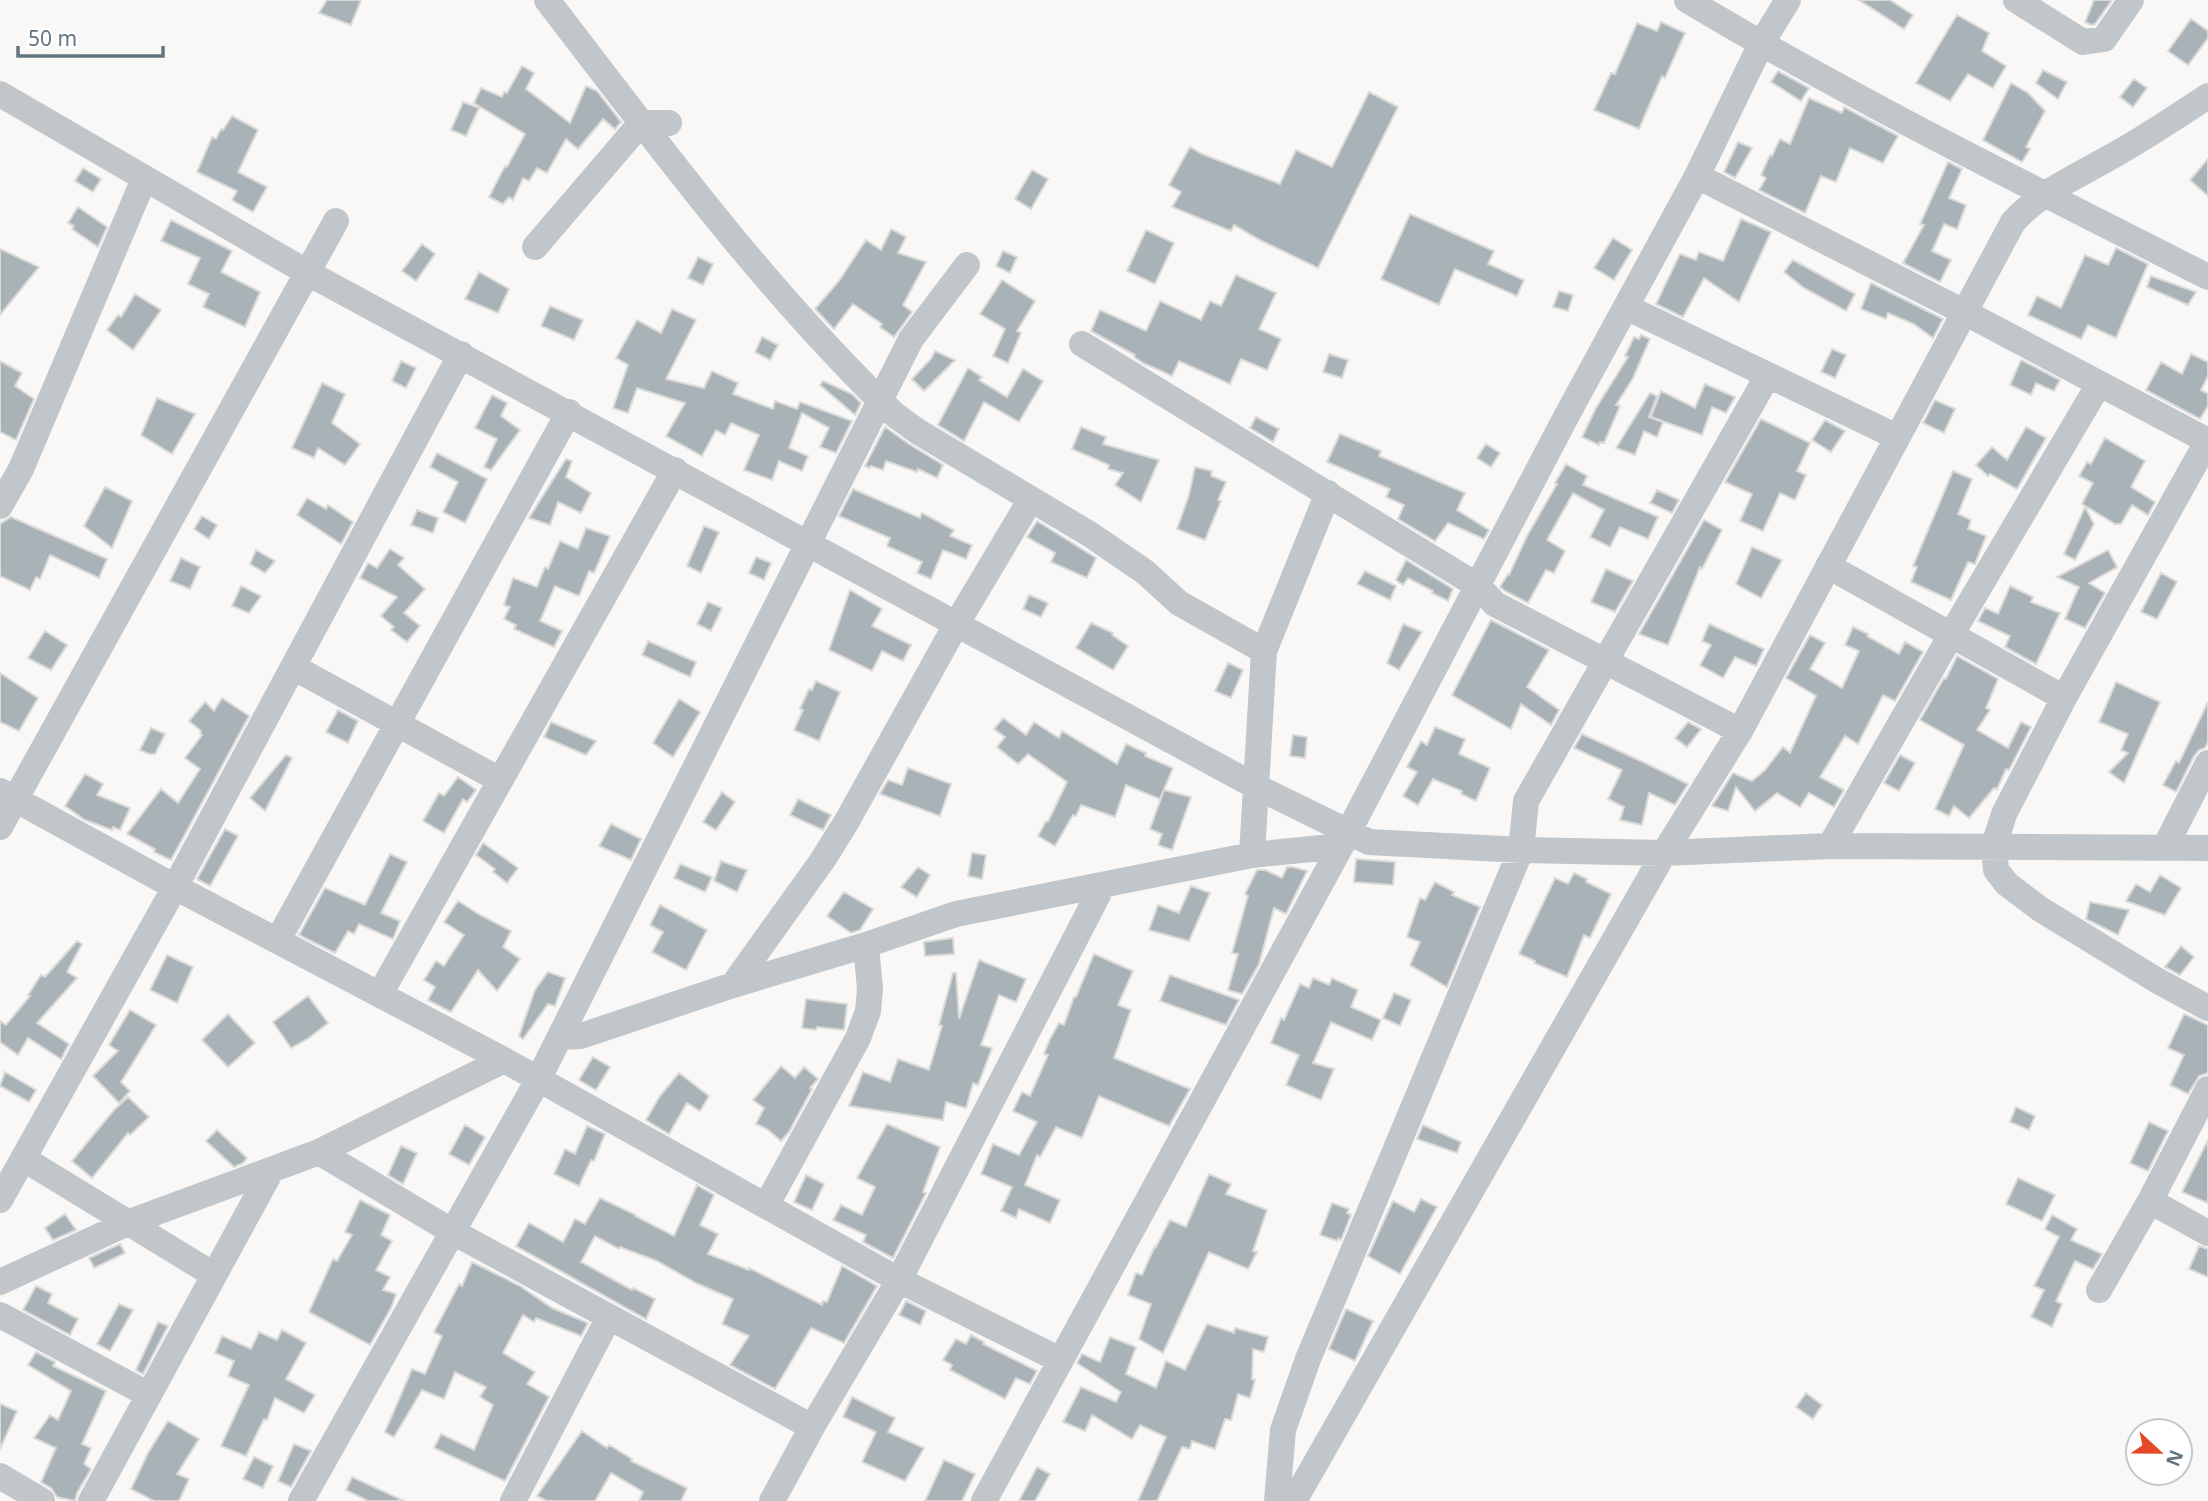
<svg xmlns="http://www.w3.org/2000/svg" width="2208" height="1501" font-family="'Noto Sans',sans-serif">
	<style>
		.building { fill: #a8b2b7; stroke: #dadad8; stroke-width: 2 }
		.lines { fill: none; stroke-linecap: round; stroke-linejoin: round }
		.minor { stroke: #c1c6ca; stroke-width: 26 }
	</style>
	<rect width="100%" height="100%" fill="#f9f8f6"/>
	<!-- building -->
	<path class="building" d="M327 0H361L351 25 319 13Z
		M1859 0H1890L1913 15 1904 29Z
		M2094 0H2112L2095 24 2091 25 2085 22Z
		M1957 15 1989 33 1982 51 2006 66 1993 88 1968 74 1950 101 1916 83Z
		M2191 19 2208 31V38L2188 65 2168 51Z
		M1661 22 1685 33 1665 78 1662 76 1639 129 1594 110 1611 73 1615 74 1637 23 1657 31Z
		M522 66 534 73 526 89 570 123 586 86 597 91 621 122 615 129 603 119 578 149 566 139 547 173 537 168 529 181 523 178 513 200 509 197 503 204 489 197 505 166 507 167 525 134 474 103 481 88 502 97 504 92 507 93Z
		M2043 70 2067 82 2058 99 2036 83Z
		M1778 71 1809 88 1801 101 1771 82Z
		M2134 79 2147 88 2133 107 2120 97Z
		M2011 83 2028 93 2045 111 2026 147 2030 149 2022 162 1983 140Z
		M1369 92 1398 107 1318 268 1260 240 1234 225 1231 231 1172 207 1181 192 1169 185 1190 147 1202 154 1280 184 1296 150 1332 167Z
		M1809 98 1842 113 1844 107 1898 136 1883 163 1850 148 1836 182 1821 176 1805 213 1759 190 1766 178 1761 175 1770 155 1772 156 1780 139 1790 144Z
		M463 102 479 108 466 136 451 130Z
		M232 116 258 130 238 172 267 187 253 212 232 200 237 191 197 172 212 137 216 139 221 129 223 130Z
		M1738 142 1752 148 1735 178 1724 172Z
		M2208 159V196L2190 180Z
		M1948 162 1962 169 1949 198 1966 205 1957 229 1944 224 1932 251 1951 260 1940 282 1903 263 1924 225 1920 224Z
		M83 168 101 179 93 192 75 181Z
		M1032 170 1048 179 1031 209 1015 199Z
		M78 207 107 227 98 247 72 229 74 226 68 223Z
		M1410 214 1494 251 1488 264 1524 280 1517 296 1455 269 1439 305 1381 279Z
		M1741 219 1771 232 1739 302 1704 278 1683 317 1656 304 1680 254 1696 260 1699 252 1723 261Z
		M171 220 232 251 221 272 260 292 245 327 203 307 209 294 188 284 200 258 161 241Z
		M891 229 906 237 898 253 926 262 903 305 912 312 894 337 880 327 882 324 853 304 834 329 815 309 839 281 866 240 881 250Z
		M1146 230 1174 243 1155 284 1127 271Z
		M1613 238 1632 250 1614 280 1594 268Z
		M422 244 435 254 416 281 402 271Z
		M2116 248 2148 264 2116 338 2088 325 2081 339 2028 315 2037 296 2061 308 2085 255 2108 265Z
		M0 249 39 267 0 315Z
		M1003 251 1017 257 1010 273 996 266Z
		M698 257 713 264 703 285 688 278Z
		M1793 260 1855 294 1846 311 1804 288 1784 272Z
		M479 272 509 289 498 313 465 299Z
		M1236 275 1276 293 1259 329 1281 339 1267 370 1241 359 1230 384 1179 361 1172 376 1143 363 1134 357 1135 355 1091 331 1100 310 1146 331 1160 301 1201 320 1210 301 1221 306Z
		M2151 276 2196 292 2188 305 2147 287Z
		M1002 280 1035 301 1017 331 1021 333 1008 363 993 356 1005 329 980 314Z
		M1871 283 1943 319 1933 338 1914 324 1888 313 1886 319 1861 309Z
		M1559 291 1573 295 1568 311 1553 307Z
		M135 294 161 310 133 350 107 330 118 315 121 317Z
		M550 306 583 320 574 340 541 326Z
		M672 309 696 320 666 379 704 388 712 371 738 383 733 394 773 409 775 401 797 409 800 402 852 421 836 453 820 447 829 428 802 413 789 448 808 456 802 471 779 461 772 480 744 470 759 435 731 423 725 435 716 430 702 456 666 436 685 403 637 388 628 413 613 408 628 365 616 358 637 320 661 333Z
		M1641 335 1650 339 1633 378 1616 405 1620 406 1604 443 1600 442 1599 445 1582 437 1596 408 1628 357 1625 356 1634 337 1639 339Z
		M762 337 778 345 770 360 755 352Z
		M1832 349 1846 355 1835 378 1821 372Z
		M935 351 955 360 924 391 912 379 931 359Z
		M1329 354 1348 360 1342 378 1323 372Z
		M2191 354 2208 362V376L2201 390 2208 394V406L2200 419 2146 390 2161 362 2182 374Z
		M2021 360 2060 380 2054 391 2036 383 2031 395 2010 385Z
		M0 361 22 373 15 386 34 399 16 440 0 432Z
		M401 361 416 368 406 388 392 381Z
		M968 368 982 377 979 380 1007 397 1023 369 1043 381 1019 422 984 402 964 441 938 425Z
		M823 381 852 394 861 403 855 415 820 385Z
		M322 383 345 394 332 423 360 444 345 465 318 448 314 458 292 448Z
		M1705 384 1735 397 1726 413 1712 407 1702 435 1651 417 1661 391 1695 408Z
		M1650 393 1657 396 1649 417 1663 422 1657 437 1644 431 1635 455 1616 448Z
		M492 395 507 403 501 416 520 430 491 470 484 467 497 439 475 428Z
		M157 398 195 414 172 454 141 435Z
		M1935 400 1955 409 1944 433 1923 423Z
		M1256 417 1279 429 1273 442 1250 428Z
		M1761 419 1810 443 1797 471 1806 475 1795 500 1780 493 1763 531 1740 521 1752 494 1725 482Z
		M1825 420 1845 431 1831 452 1812 440Z
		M885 427 909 444 943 465 937 478 918 469 917 472 886 461 883 470 871 466 869 468 865 466Z
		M1081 427 1106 437 1103 444 1159 460 1141 502 1115 485 1123 473 1108 469 1109 465 1072 449Z
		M2026 427 2046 438 2017 489 1990 474 1988 476 1976 465 1992 447 2007 460Z
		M1340 434 1381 451 1379 456 1465 493 1457 510 1489 530 1484 539 1448 523 1435 541 1398 519 1404 505 1386 497 1390 489 1327 462Z
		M2105 438 2145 461 2131 487 2155 502 2148 515 2132 505 2121 524H2115L2082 504 2093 483 2079 476 2087 462 2091 464Z
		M1486 444 1500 453 1491 467 1477 458Z
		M437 453 487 479 465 523 443 512 458 482 430 467Z
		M566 459 572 461 566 477 591 493 581 513 558 502 550 525 529 518Z
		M1566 464 1587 476 1583 485 1658 517 1648 539 1620 527 1610 547 1590 537 1604 510 1573 493 1547 540 1565 551 1554 573 1546 570 1528 603 1505 591 1500 587 1508 574 1509 575 1527 536 1557 484 1555 483Z
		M1195 467 1212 471 1211 476 1226 482 1218 500 1221 501 1205 540 1177 529 1189 495Z
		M1953 471 1972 479 1958 514 1971 520 1968 529 1986 536 1975 564 1968 562 1951 600 1911 582 1917 567 1913 566Z
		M105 487 132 501 112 548 84 526Z
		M853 489 920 518 922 513 954 530 950 536 972 545 966 559 943 550 931 579 917 573 922 562 887 546 890 538 839 516Z
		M1657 490 1679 500 1672 513 1650 503Z
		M307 498 326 509 328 505 353 522 341 544 297 515Z
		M2085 507 2094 524 2075 560 2064 554Z
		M417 510 438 518 433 533 411 525Z
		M202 516 217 525 209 539 194 529Z
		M11 517 107 559 99 578 50 555 40 579 36 577 30 590 0 576V524Z
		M1704 520 1722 530 1702 569 1700 567 1668 645 1639 634Z
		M1037 521 1096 558 1087 578 1051 562 1055 553 1027 537Z
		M704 526 719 532 701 573 687 566Z
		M586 528 610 536 594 573 589 571 579 596 555 586 540 621 562 631 554 647 514 629 516 625 504 619 510 607 504 605 513 578 537 587 545 567 548 569 560 541 578 549Z
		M1752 547 1782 560 1761 598 1736 584Z
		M390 549 404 558 398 565 425 589 404 613 420 626 407 642 391 630 394 627 381 616 397 597 360 578 368 563 377 568Z
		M256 550 275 561 265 573 250 564Z
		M2108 550 2117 567 2089 583 2105 593 2085 628 2065 619 2079 587 2057 577Z
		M756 557 771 563 764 580 749 573Z
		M181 558 200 567 190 589 170 581Z
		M1406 560 1453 589 1448 601 1432 593 1433 591 1408 578 1403 585 1396 580Z
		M1606 569 1633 581 1615 612 1591 602Z
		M1365 571 1396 586 1390 600 1357 584Z
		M2161 573 2177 582 2157 619 2141 612Z
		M241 586 261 596 249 613 232 606Z
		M2010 586 2033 597 2031 602 2060 613 2036 664 2005 647 2010 636 1978 621 1985 608 1998 614Z
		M850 590 882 609 872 626 911 645 903 661 882 651 872 671 829 650Z
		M1029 595 1048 603 1041 617 1023 609Z
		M708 602 722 608 711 631 697 624Z
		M1491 620 1549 650 1527 687 1559 710 1551 725 1521 704 1511 729 1452 695Z
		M1091 623 1113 633 1112 635 1128 646 1113 670 1076 648Z
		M1403 624 1422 632 1399 670 1387 663Z
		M1709 624 1764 649 1756 666 1735 657 1723 678 1700 665 1711 645 1702 641Z
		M1853 627 1868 634 1867 636 1899 654 1905 642 1923 652 1895 701 1883 695 1858 744 1845 736 1820 777 1844 790 1834 807 1809 793 1800 807 1777 793 1755 811 1736 787 1728 811 1712 806 1733 773 1752 781 1765 770 1783 747 1790 753 1816 696 1786 678 1810 635 1825 643 1810 669 1842 688 1859 651 1845 645Z
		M45 631 67 645 51 670 28 658Z
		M648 641 696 662 690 677 642 655Z
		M1957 656 1998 679 1986 708 1990 710 1977 730 2008 748 2021 722 2031 727 2009 770 2006 769 1997 789 1994 788 1969 818 1954 806 1949 816 1935 809 1964 745 1920 720 1944 678 1946 679Z
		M1228 663 1243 670 1231 698 1215 691Z
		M0 673 38 698 19 731 0 722Z
		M816 681 840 692 819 741 794 730 803 710 800 709 809 689 812 690Z
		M2116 682 2160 702 2124 783 2109 772 2128 753 2121 750 2128 734 2099 722Z
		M222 698 249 716 171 860 154 852 155 849 127 834 161 789 178 803 200 769 185 758 202 735 200 733 201 731 189 721 205 702 214 711Z
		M679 699 700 712 673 757 653 743Z
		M2208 702V742L2205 748 2199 750 2194 756 2176 792 2163 785 2176 761 2179 763Z
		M338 710 358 721 348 743 326 732Z
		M1003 718 1026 735 1034 722 1059 738 1062 731 1117 764 1126 744 1146 753 1145 756 1173 768 1160 799 1126 785 1115 817 1081 805 1076 816 1073 815 1055 846 1038 836 1046 821 1048 822 1067 782 1028 754 1018 764 997 747 1005 737 994 729Z
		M551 722 596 741 586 755 544 737Z
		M1688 722 1701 729 1687 747 1675 738Z
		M1435 727 1465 739 1459 754 1490 768 1476 801 1461 794 1462 791 1433 779 1418 805 1403 796 1417 772 1407 767 1421 741 1427 745Z
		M151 728 165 734 155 754H149L140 750Z
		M1582 734 1645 763 1688 784 1675 805 1649 793 1642 825 1620 820 1624 807 1608 799 1622 770 1574 748Z
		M1293 735 1307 737 1305 758 1290 756Z
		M286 755 292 758 265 811 250 798Z
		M1900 755 1915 763 1899 791 1884 783Z
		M908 768 951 784 940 816 880 794 888 780 902 785Z
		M85 774 103 784 97 795 130 808 120 830 113 827 112 830 85 820 65 806Z
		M458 777 476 790 467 802 463 799 444 833 423 821 439 793 444 796Z
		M1164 790 1191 797 1172 850 1158 845 1162 834 1150 829Z
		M722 792 735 802 716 830 703 822Z
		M798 799 831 815 823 830 790 815Z
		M611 824 641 839 631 860 599 846Z
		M225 829 238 836 210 886 197 879Z
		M483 843 518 868 507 883 493 872 495 869 476 855Z
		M972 853 986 855 982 879 968 876Z
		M390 854 407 862 381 913 400 921 393 939 359 924 354 934 348 931 335 953 299 935 325 888 365 905Z
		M1356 859 1395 862 1393 885 1354 882Z
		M721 861 747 870 737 892 714 881Z
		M680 864 712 877 705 892 674 878Z
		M918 867 930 875 917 897 901 887Z
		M1287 867H1293L1307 871 1286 914 1274 908 1259 964 1242 994 1228 990 1238 954 1232 953 1248 896 1245 894 1257 870H1265L1282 878Z
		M1574 873 1587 879 1586 882 1611 894 1590 938 1584 935 1567 977 1534 963 1535 961 1519 954 1555 878 1568 884Z
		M2160 875 2181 888 2165 915 2126 901 2136 884 2150 892Z
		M1435 882 1454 892 1452 895 1480 907 1447 987 1410 965 1420 942 1407 937 1420 898 1425 900Z
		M1191 886 1210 893 1189 941 1149 930 1158 905 1179 913Z
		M844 892 873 909 860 930 851 933 827 916Z
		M458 901 480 915 511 931 503 947 520 959 497 991 478 970 451 1012 428 1000 435 987 424 980 436 961 444 966 464 935 444 922Z
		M2090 902 2129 910 2118 935 2086 919Z
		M660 905 707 930 686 970 652 952 663 932 650 925Z
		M953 938 954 954 925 956 924 942Z
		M77 941 82 944 67 972 77 978 37 1023 69 1044 61 1059 28 1038 18 1055 0 1042V1021L6 1025 30 996 28 995 41 975 45 977Z
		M2181 946 2194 957 2180 975 2165 967Z
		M1094 954 1133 971 1118 1005 1131 1010 1114 1058 1190 1089 1169 1126 1099 1096 1082 1138 1056 1127 1040 1157 1037 1155 1025 1185 1060 1200 1050 1223 1019 1209 1016 1218 1001 1211 1012 1187 981 1174 993 1144 1019 1155 1037 1122 1013 1111 1022 1092 1030 1096 1048 1055 1044 1054 1050 1039 1059 1023 1064 1025 1074 997H1076Z
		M167 955 193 967 177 1003 150 990Z
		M979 960 1026 979 1016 1002 999 995 981 1045 992 1048 978 1085 973 1083 966 1108 946 1102 943 1120 849 1106 863 1072 890 1082 898 1059 929 1070 942 1026 939 1025 953 973H956L959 1019Z
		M548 972 565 978 555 1006 548 1004 523 1039 519 1036 535 990Z
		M1170 975 1239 1000 1226 1025 1160 1001Z
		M1313 978 1329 985 1332 978 1358 990 1351 1007 1381 1020 1372 1040 1331 1022 1313 1063 1334 1069 1321 1100 1286 1085 1299 1055 1271 1043 1281 1018 1284 1020 1300 984 1309 988Z
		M1394 993 1411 1000 1400 1026 1383 1018Z
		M308 996 328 1023 309 1038 291 1048 273 1022Z
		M806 999 847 1004 844 1030 817 1027 816 1030 802 1028Z
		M130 1010 156 1025 121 1082 130 1091 119 1103 93 1076 118 1051 109 1045Z
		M228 1014 255 1043 228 1067 202 1040Z
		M2184 1014 2208 1025V1073L2199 1076 2188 1094 2170 1085 2184 1055 2168 1048Z
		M593 1057 610 1067 596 1090 579 1080Z
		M781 1066 795 1078 804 1067 818 1079 810 1088 812 1089 789 1132 781 1141 767 1129 756 1124 764 1108 753 1100Z
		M5 1072 36 1090 29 1102 0 1086Z
		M679 1073 709 1096 700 1111 687 1103 669 1134 646 1120 660 1096Z
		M128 1097 149 1117 130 1135 128 1133 92 1178 72 1161 114 1110Z
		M2016 1107 2035 1116 2029 1130 2010 1122Z
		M2149 1122 2168 1131 2148 1171 2130 1163Z
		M887 1124 940 1147 923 1192 926 1193 893 1258 863 1242 866 1235 833 1220 841 1205 862 1215 875 1187 857 1178Z
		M465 1125 485 1137 469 1165 449 1154Z
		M1423 1125 1461 1142 1457 1153 1417 1139Z
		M587 1126 605 1134 594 1161 591 1160 579 1186 554 1174 565 1149 575 1154Z
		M217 1130 247 1158 243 1163 234 1167 206 1141Z
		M2208 1140V1203L2182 1192Z
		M401 1146 417 1153 403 1184 388 1175Z
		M1209 1174 1231 1184 1226 1194 1267 1210 1253 1251 1257 1252 1248 1269 1209 1252 1163 1353 1139 1339 1151 1304 1128 1295 1136 1273 1142 1275 1155 1246 1156 1247 1170 1220 1186 1227Z
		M806 1175 824 1184 812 1210 794 1202Z
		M2018 1178 2055 1195 2042 1221 2006 1204Z
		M697 1185 714 1195 700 1225 718 1234 708 1254 749 1270V1268L822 1305 823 1301 827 1302 842 1266 877 1286 844 1343 811 1328 775 1389 730 1365 749 1336 722 1324 733 1299 696 1283 657 1261 620 1247 619 1249 595 1236 581 1262 632 1290 633 1288 655 1299 646 1319 516 1246 529 1223 563 1242 575 1219 585 1224 600 1198 636 1215 635 1216 674 1236Z
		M1421 1199 1437 1207 1400 1274 1368 1256 1393 1201 1414 1212Z
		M360 1200 390 1215 381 1235 392 1241 376 1270 390 1277 383 1290 396 1294 391 1308 370 1345 309 1312 333 1259 337 1261 352 1235 345 1232Z
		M1332 1203 1349 1209 1347 1213 1351 1215 1341 1240 1338 1238 1337 1241 1320 1235Z
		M65 1214 76 1230 53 1240 45 1228Z
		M2052 1215 2077 1229 2071 1240 2102 1254 2093 1269 2075 1261 2056 1301 2062 1304 2052 1327 2031 1317 2044 1290 2034 1286 2059 1237 2045 1229Z
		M120 1244 125 1253 94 1268 89 1258Z
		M2199 1246 2208 1249V1277L2189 1269Z
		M472 1262 520 1286 552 1308 588 1323 581 1336 536 1318 534 1322 523 1315 503 1353 535 1372 527 1384 549 1397 505 1481 434 1448 441 1434 474 1450 493 1405 480 1397 486 1387 455 1372 444 1399 422 1390 394 1437 385 1432 412 1369 425 1374 442 1336 434 1332 459 1284 462 1286Z
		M36 1286 52 1294 48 1303 78 1319 70 1335 23 1310Z
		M906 1301 926 1311 920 1325 899 1315Z
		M119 1304 133 1310 110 1351 97 1344Z
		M1346 1309 1373 1321 1355 1361 1329 1349Z
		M158 1322 168 1326 143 1374 136 1370Z
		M1207 1324 1234 1333 1235 1328 1268 1337 1264 1352 1253 1349 1252 1379 1255 1380 1250 1398 1238 1394 1231 1420 1225 1419 1215 1449 1192 1441 1190 1449 1182 1447 1157 1501H1138L1166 1437 1140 1425 1132 1439 1092 1415 1085 1431 1063 1422 1081 1387 1116 1402 1121 1392 1077 1363 1082 1354 1100 1362 1110 1337 1136 1347 1126 1374 1156 1388 1166 1361 1185 1370Z
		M282 1330 306 1343 286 1379 315 1395 304 1413 275 1398 267 1420 264 1419 246 1456 221 1446 249 1385 228 1376 234 1361 215 1353 222 1336 251 1349 259 1332 277 1340Z
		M971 1335 984 1342 983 1344 1037 1371 1030 1384 1016 1378 1005 1399 950 1370 952 1365 943 1360 956 1339 966 1344Z
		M36 1352 55 1362 53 1366 106 1391 82 1444 91 1448 84 1464 91 1469 77 1493 75 1501 57 1497 51 1488 41 1482 56 1448 34 1438 50 1415 58 1420 71 1391 28 1365Z
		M1806 1393 1822 1405 1813 1419 1796 1407Z
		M852 1397 895 1418 888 1432 924 1448 905 1481 862 1462 876 1432 843 1417Z
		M0 1404 17 1411 0 1449Z
		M168 1421 199 1439 177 1474 189 1479 179 1501H154L131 1489 148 1453Z
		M582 1431 607 1448 609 1445 632 1459 631 1461 687 1488 681 1501H639L643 1492 611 1473 595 1501H547L537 1496Z
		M294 1444 311 1451 291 1487 278 1481Z
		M254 1457 273 1466 263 1488 243 1479Z
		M944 1460 975 1474 962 1501H925Z
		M1037 1467 1050 1474 1035 1501H1019Z
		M352 1477 404 1501H368L346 1490Z"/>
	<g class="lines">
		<!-- minor -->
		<path class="minor" d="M547 0C657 143 765 290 895 415L917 431 1091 535 1145 572 1179 603 1264 651
			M1687 0C1856 101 2033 188 2208 277
			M2016 0 2083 42 2104 39 2131 0
			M0 94 308 273 1257 787 1369 842 1521 850 1664 853 1830 846 2208 848
			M1697 176 1964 312 2208 441
			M535 247 641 123H669
			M1626 307 1897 437
			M1082 344 1478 586 1495 604 1740 731
			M2208 440 2064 698 2004 814 1994 846 1996 870 2007 884 2040 909 2158 981 2208 1008
			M0 506 21 469 144 179
			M1828 566 2064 698
			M293 667 500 780
			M0 791 175 887 504 1060 899 1280 1060 1360
			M0 827 336 221
			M1830 846 1951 635 2099 384
			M2165 847 2208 763
			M1252 855 1264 651 1328 493
			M278 940 569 412
			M733 985 822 861 847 821 957 623 1031 499
			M380 994 675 470
			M560 1037 581 1036 733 985 866 945 956 914 1252 855 1341 846
			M319 1152 453 1232 812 1427
			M24 1159 214 1275
			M0 1200 175 887 461 354
			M2150 1201 2208 1233
			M766 1206 858 1038 868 1011 870 989 866 945
			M0 1282 130 1222 319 1152 504 1060
			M2099 1290 2150 1201 2208 1089
			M0 1315 149 1395
			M0 1476 42 1501
			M91 1501 271 1171
			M301 1501 538 1080 911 339 967 265
			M513 1501 609 1317
			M772 1501 812 1427 899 1280 1103 885
			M984 1501 1341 846 1567 415 1697 176 1761 44 1788 0
			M1277 1501 1283 1430 1308 1359 1521 850 1526 801 1768 375
			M1294 1501 1664 853 1740 731 2013 222C2039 193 2074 178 2107 159 2142 140 2175 118 2208 96"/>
	</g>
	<!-- north arrow -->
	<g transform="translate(2159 1452) rotate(112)"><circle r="33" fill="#ffffff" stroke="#c1c8cd" stroke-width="2"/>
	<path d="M0-5L12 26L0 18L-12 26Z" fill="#e64928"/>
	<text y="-10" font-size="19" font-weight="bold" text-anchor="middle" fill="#637681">N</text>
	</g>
	<!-- scale -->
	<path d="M18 46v10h145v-10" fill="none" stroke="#637681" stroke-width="3.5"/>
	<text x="28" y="46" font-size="21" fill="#637681" stroke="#ffffff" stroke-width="5" paint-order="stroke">50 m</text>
</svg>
